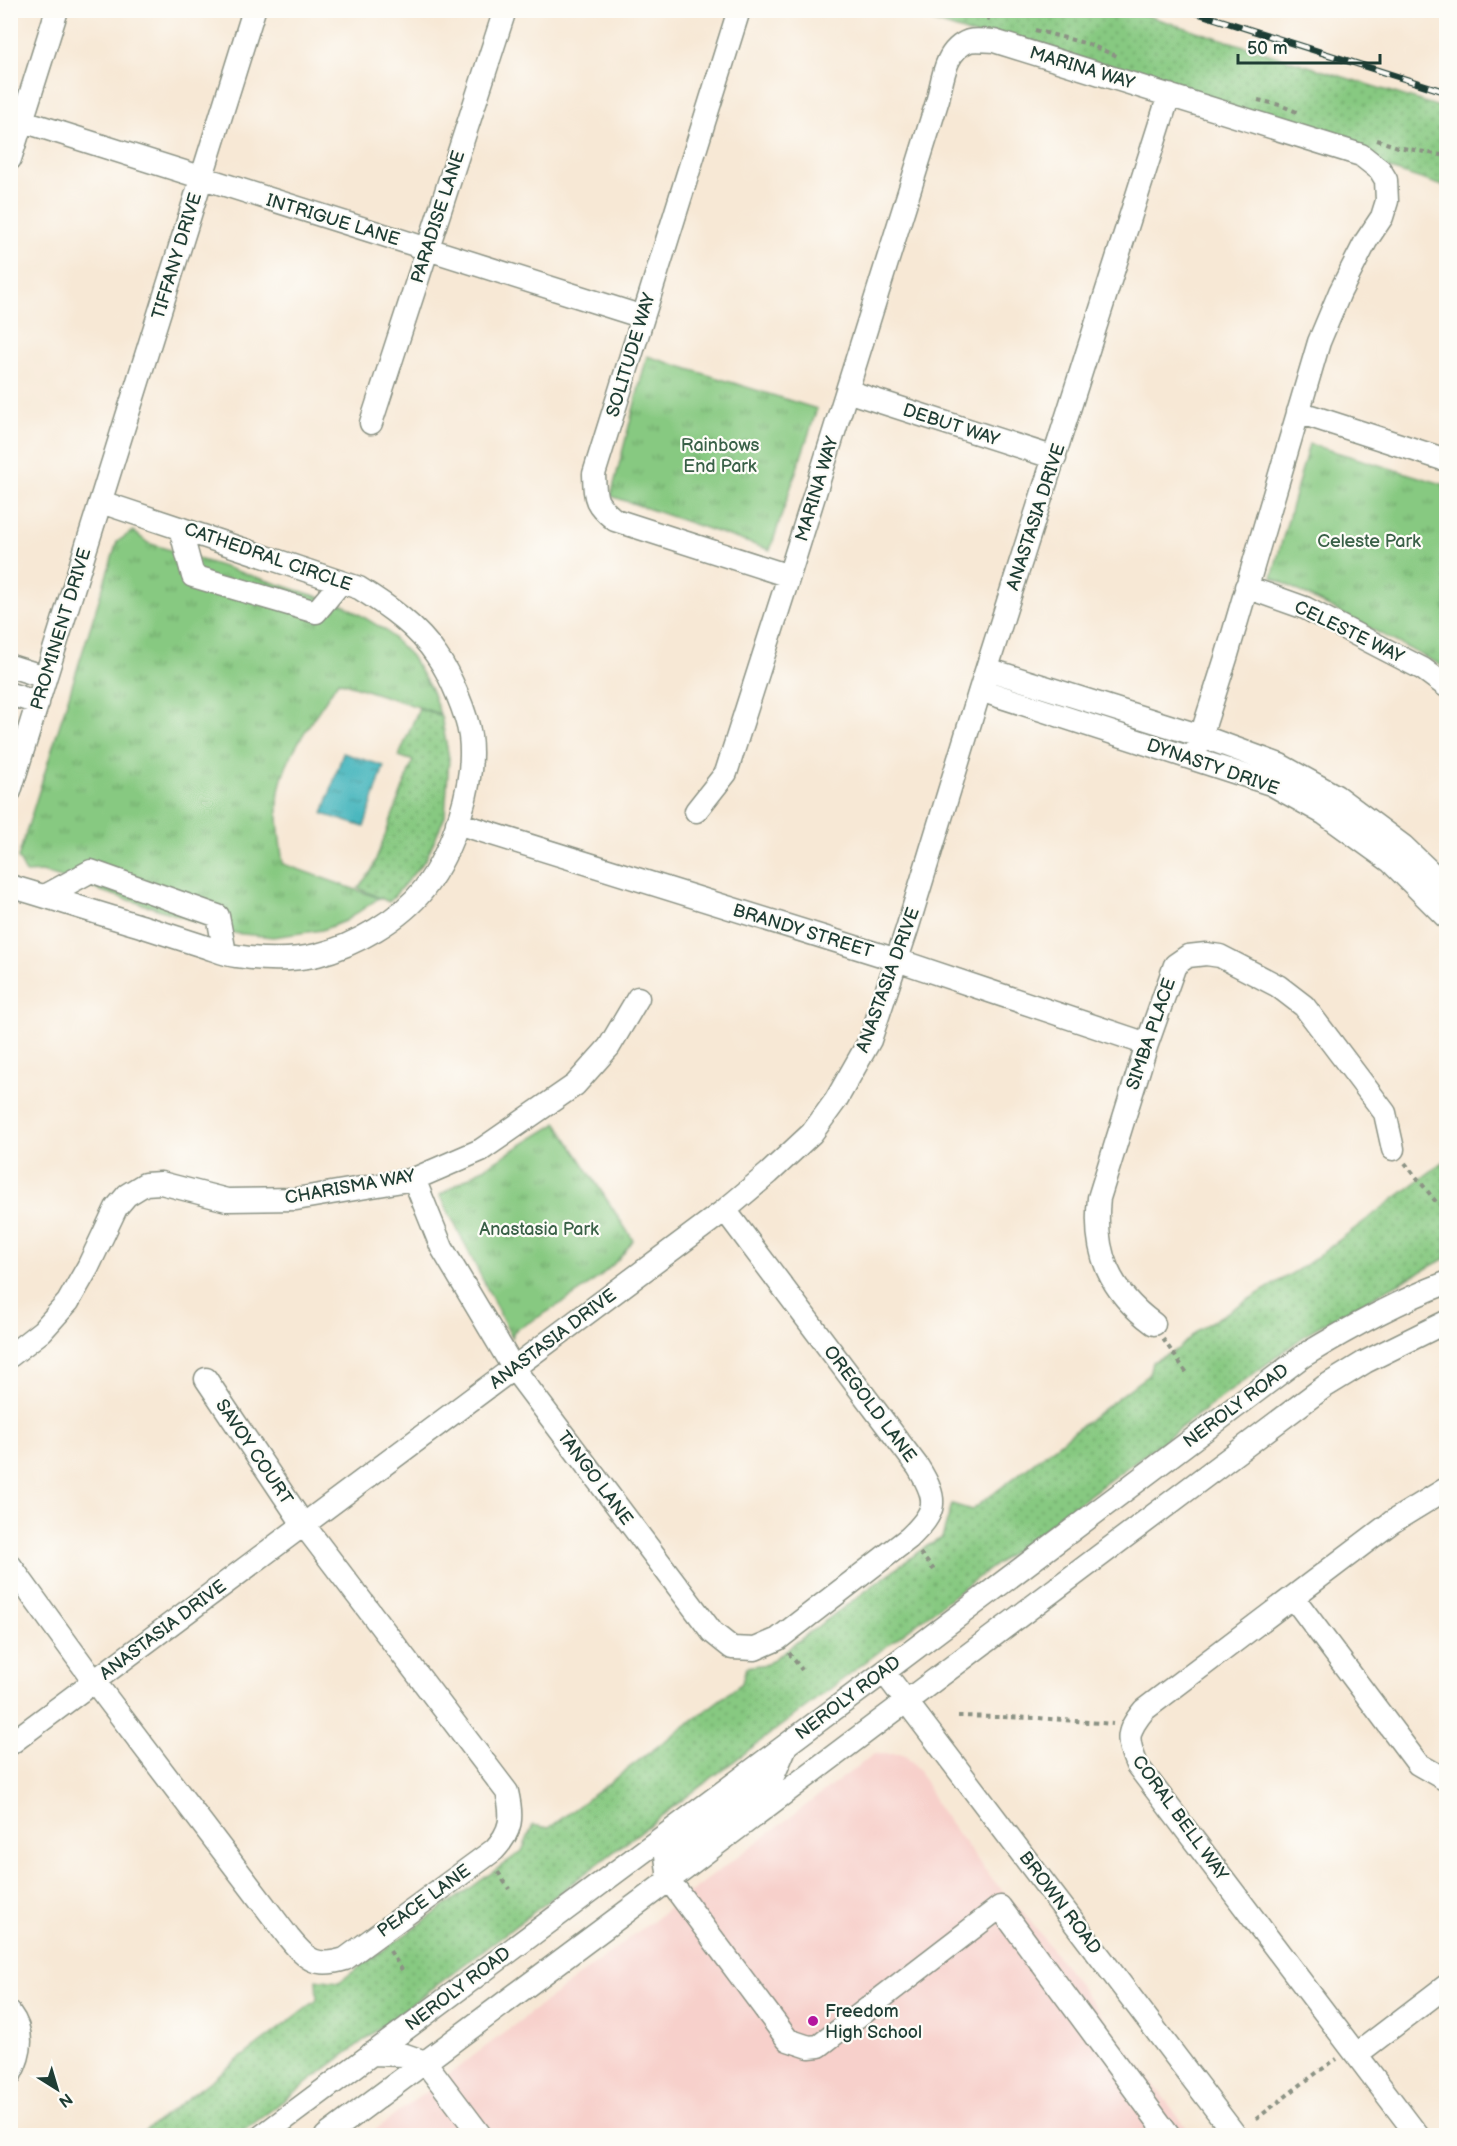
<svg xmlns="http://www.w3.org/2000/svg" width="1457" height="2146" font-family="'Balsamiq Sans',sans-serif">
	<style>
		.built { fill: #f7d0cb }
		.grass { fill: url(#grass-dots); stroke: #53835a; stroke-width: 1.5 }
		.park { fill: url(#park-tufts); stroke: #53835a; stroke-width: 1.5 }
		.water { fill: url(#water-ripples); stroke: #327a78; stroke-width: 1.5 }
		.lines { fill: none; stroke-linecap: round; stroke-linejoin: round }
		.minor-casing { stroke: #8b9284; stroke-width: 25 }
		.path { stroke: #8b9284; stroke-width: 4; stroke-dasharray: 4.5 4.5; stroke-linecap: butt }
		.minor { stroke: #fff; stroke-width: 22 }
		.rail-casing { stroke: #1f3d34; stroke-width: 7 }
		.rail { stroke: #fdfcf7; stroke-width: 4.5; stroke-dasharray: 14; stroke-linecap: butt }
		.poi-dot { fill: #b5179e; stroke: #fdfcf7; stroke-width: 2 }
		.labels { text-anchor: middle; dominant-baseline: central; stroke-width: 4.5; stroke-linejoin: round; paint-order: stroke }
		.street-label { font-size: 18px; fill: #1f3d34; stroke: #fdfcf7 }
		.park-label { font-size: 18px; fill: #396047; stroke: #fdfcf7 }
		.poi-label { font-size: 18px; fill: #1f3d34; stroke: #fdfcf7; text-anchor: start }
	</style>
	<defs>
		<pattern id="grass-dots" width="8" height="8" patternUnits="userSpaceOnUse" patternTransform="scale(1.5)"><rect width="8" height="8" fill="#87c981"/><path d="M2 2h.1M6 6h.1" fill="none" stroke="#6ea46a" stroke-width="1.8" stroke-linecap="round"/></pattern>
		<pattern id="park-tufts" width="24" height="20" patternUnits="userSpaceOnUse" patternTransform="scale(1.5)"><rect width="24" height="20" fill="#87c981"/><path d="M3 7l-1-3M5 7V3M7 7l1-3M15 17l-1-3M17 17v-4M19 17l1-3" fill="none" stroke="#6ea46a"/></pattern>
		<pattern id="water-ripples" width="26" height="14" patternUnits="userSpaceOnUse" patternTransform="scale(1.5)"><rect width="26" height="14" fill="#46b6bd"/><path d="M2 4q2-2 4 0t4 0M15 11q2-2 4 0t4 0" fill="none" stroke="#3a959a"/></pattern>
	</defs>
	<rect width="100%" height="100%" fill="#fdfcf7"/>
	<filter id="ink" filterUnits="userSpaceOnUse"><feTurbulence type="fractalNoise" baseFrequency=".0167" numOctaves="2"/><feDisplacementMap in="SourceGraphic" scale="12" xChannelSelector="R" yChannelSelector="G"/><feConvolveMatrix kernelMatrix="1 2 1 2 8 2 1 2 1" color-interpolation-filters="sRGB"/></filter>
	<filter id="wash" filterUnits="userSpaceOnUse"><feTurbulence type="fractalNoise" baseFrequency=".008" numOctaves="4" result="noise"/><feDisplacementMap in="SourceGraphic" scale="24" xChannelSelector="R" yChannelSelector="G"/><feGaussianBlur stdDeviation="1.35" result="paint"/><feColorMatrix in="noise" values="0 0 0 0 0 0 0 0 0 0 0 0 0 0 0 0 0 1.4 0 .05"/><feComposite in="paint" operator="in"/></filter>
	<g filter="url(#wash)">
		<rect width="100%" height="100%" fill="#f7e8d5"/>
		<!-- built -->
		<path class="built" d="M874 1754H904L919 1770 937 1806 991 1878 1029 1919 1192 2135 367 2136Z"/>
		<!-- grass -->
		<path class="grass" d="M901 11H1132L1446 109V187Z
			M419 708 441 716 449 758 445 816 426 859 389 902 358 888 372 870 413 761 399 756Z
			M1446 1160V1258L1314 1329 961 1590 238 2135H139L317 2000 316 1979 339 1982 522 1851 533 1825 549 1828 742 1683 746 1667 767 1664 924 1548 942 1538 952 1504 972 1510 1149 1374 1152 1362 1178 1349 1198 1330 1306 1265Z"/>
		<!-- park -->
		<path class="park" d="M647 356 817 409 770 550 611 496Z
			M1309 444 1446 485V668L1272 577Z
			M133 531 148 543 344 605 385 630 411 656 432 691 440 714 338 681C318 714 289 748 280 786 275 809 280 841 283 864L379 898 345 921 322 930 273 937 232 933 42 872 26 873 18 858 117 542Z
			M557 1123 633 1240C608 1280 554 1308 514 1331L512 1338 440 1195Z"/>
		<!-- water -->
		<path class="water" d="M343 753 384 766 364 827 323 814Z"/>
	</g>
	<g filter="url(#ink)">
		<g class="lines">
			<!-- minor casing -->
			<g class="minor-casing">
				<path id="minor" d="M739 10 594 474C595 499 594 503 615 520L789 576
					M23 121 643 317
					M10 159 57 10
					M847 391 1055 458
					M1298 412 1446 460
					M371 423 505 10
					M180 528 193 576 316 612 341 582
					M1246 587 1305 608 1423 669 1446 686
					M10 666 45 677
					M987 669 1201 736 1280 765 1336 796 1403 846 1446 887
					M980 690 1271 784 1325 814 1390 861 1446 917
					M10 694 38 703
					M10 791 254 10
					M696 811 726 773 789 576 938 99C943 78 945 50 969 41 976 39 986 41 994 41L1361 155 1380 170 1386 180 1387 201 1382 217 1366 241 1340 292 1319 342 1226 658 1194 758
					M457 823 897 960 1147 1044
					M10 886C54 899 97 913 141 926 162 933 184 940 206 947 215 950 226 955 236 956 262 960 292 961 317 955 354 946 401 919 424 889 453 851 476 783 470 736 467 714 450 674 437 656 418 627 388 606 359 588L101 502
					M45 896 91 871 218 916 225 953
					M414 1179 442 1248 514 1369 712 1632 732 1648 755 1649 778 1639 909 1538C937 1511 939 1501 918 1467L725 1210
					M1154 1324C1109 1291 1093 1253 1099 1198L1147 1044 1175 965 1188 956 1206 954 1220 956 1278 986 1304 1006 1385 1113 1393 1149
					M10 1356 42 1331 68 1302 88 1267 116 1208 127 1195 145 1184 161 1183 227 1200 296 1199 414 1179 481 1150 575 1085 609 1047 638 998
					M10 1565 94 1681 289 1938C307 1960 316 1968 345 1959L494 1850C512 1831 513 1817 507 1792L303 1524 206 1379
					M1293 1597 1418 1764 1446 1780
					M884 1672 1236 2136
					M10 1744 725 1210 769 1173 812 1133 836 1100 870 1040 907 929 980 690 1169 95
					M786 1746 774 1774 666 1856 669 1880 788 2040 809 2047 819 2046 1000 1907 1169 2136
					M10 2013C25 2033 21 2055 10 2075
					M371 2054 405 2055 425 2062 481 2136
					M1357 2054 1446 1986
					M262 2136 884 1672 1303 1356C1349 1328 1396 1302 1446 1283
					M326 2136 669 1880 1324 1387 1365 1362 1446 1322
					M1418 2136 1137 1765C1126 1739 1126 1732 1144 1710L1392 1522 1446 1489"/>
			</g>
			<!-- path -->
			<path class="path" d="M961 10 990 19
				M1035 30 1088 44 1117 56
				M1258 100 1280 105 1299 113
				M1377 140 1398 147 1446 156
				M1405 1163 1437 1203 1446 1209
				M1163 1339 1187 1373
				M920 1553 934 1570
				M789 1653 802 1670
				M958 1716 1038 1718 1113 1724
				M498 1872 509 1889
				M390 1951 404 1973
				M1256 2119C1283 2099 1309 2077 1337 2059"/>
			<!-- minor -->
			<use href="#minor" class="minor"/>
			<!-- rail casing -->
			<g class="rail-casing">
				<path id="rail" d="M1188 10 1446 92"/>
			</g>
			<!-- rail -->
			<use href="#rail" class="rail"/>
		</g>
	</g>
	<!-- markers -->
	<circle class="poi-dot" cx="813" cy="2021" r="6"/>
	<g class="labels">
		<!-- street labels -->
		<g class="street-label">
			<text transform="translate(1082 68) rotate(17)">MARINA WAY</text>
			<text transform="translate(438 217) rotate(-72)">PARADISE LANE</text>
			<text transform="translate(333 220) rotate(17)">INTRIGUE LANE</text>
			<text transform="translate(177 256) rotate(-73)">TIFFANY DRIVE</text>
			<text transform="translate(631 355) rotate(-73)">SOLITUDE WAY</text>
			<text transform="translate(951 425) rotate(18)">DEBUT WAY</text>
			<text transform="translate(817 489) rotate(-73)">MARINA WAY</text>
			<text transform="translate(1036 517) rotate(-72)">ANASTASIA DRIVE</text>
			<text transform="translate(268 557) rotate(19)">CATHEDRAL CIRCLE</text>
			<text transform="translate(61 629) rotate(-73)">PROMINENT DRIVE</text>
			<text transform="translate(1349 632) rotate(26)">CELESTE WAY</text>
			<text transform="translate(1213 767) rotate(19)">DYNASTY DRIVE</text>
			<text transform="translate(803 931) rotate(17)">BRANDY STREET</text>
			<text transform="translate(888 980) rotate(-70)">ANASTASIA DRIVE</text>
			<text transform="translate(1151 1034) rotate(-71)">SIMBA PLACE</text>
			<text transform="translate(350 1187) rotate(-10)">CHARISMA WAY</text>
			<text transform="translate(553 1339) rotate(-37)">ANASTASIA DRIVE</text>
			<text transform="translate(870 1404) rotate(53)">OREGOLD LANE</text>
			<text transform="translate(1236 1406) rotate(-37)">NEROLY ROAD</text>
			<text transform="translate(254 1452) rotate(56)">SAVOY COURT</text>
			<text transform="translate(595 1478) rotate(53)">TANGO LANE</text>
			<text transform="translate(163 1630) rotate(-37)">ANASTASIA DRIVE</text>
			<text transform="translate(848 1698) rotate(-37)">NEROLY ROAD</text>
			<text transform="translate(1180 1818) rotate(54)">CORAL BELL WAY</text>
			<text transform="translate(424 1901) rotate(-36)">PEACE LANE</text>
			<text transform="translate(1060 1903) rotate(53)">BROWN ROAD</text>
			<text transform="translate(458 1989) rotate(-37)">NEROLY ROAD</text>
		</g>
		<!-- park labels -->
		<g class="park-label">
			<text x="720" y="445">Rainbows<tspan x="720" dy="21">End Park</tspan></text>
			<text x="1369" y="541">Celeste Park</text>
			<text x="539" y="1229">Anastasia Park</text>
		</g>
		<!-- poi labels -->
		<g class="poi-label">
			<text x="825" y="2011">Freedom<tspan x="825" dy="21">High School</tspan></text>
		</g>
	</g>
	<!-- margin -->
	<rect width="1457" height="2146" fill="none" stroke="#fdfcf7" stroke-width="36"/>
	<!-- north arrow -->
	<g transform="translate(57 2089) rotate(143)" stroke="#fdfcf7" stroke-width="4.5" paint-order="stroke">
	<path d="M0-4.5L10 22L0 15L-10 22Z" fill="#1f3d34"/>
	<text y="-9" font-size="16" font-weight="bold" text-anchor="middle" fill="#1f3d34">N</text>
	</g>
	<!-- scale -->
	<path d="M1238 54v9h142v-9" fill="none" stroke="#1f3d34" stroke-width="3"/>
	<text x="1247" y="54" font-size="18" fill="#1f3d34" stroke="#fdfcf7" stroke-width="4.5" paint-order="stroke">50 m</text>
</svg>
